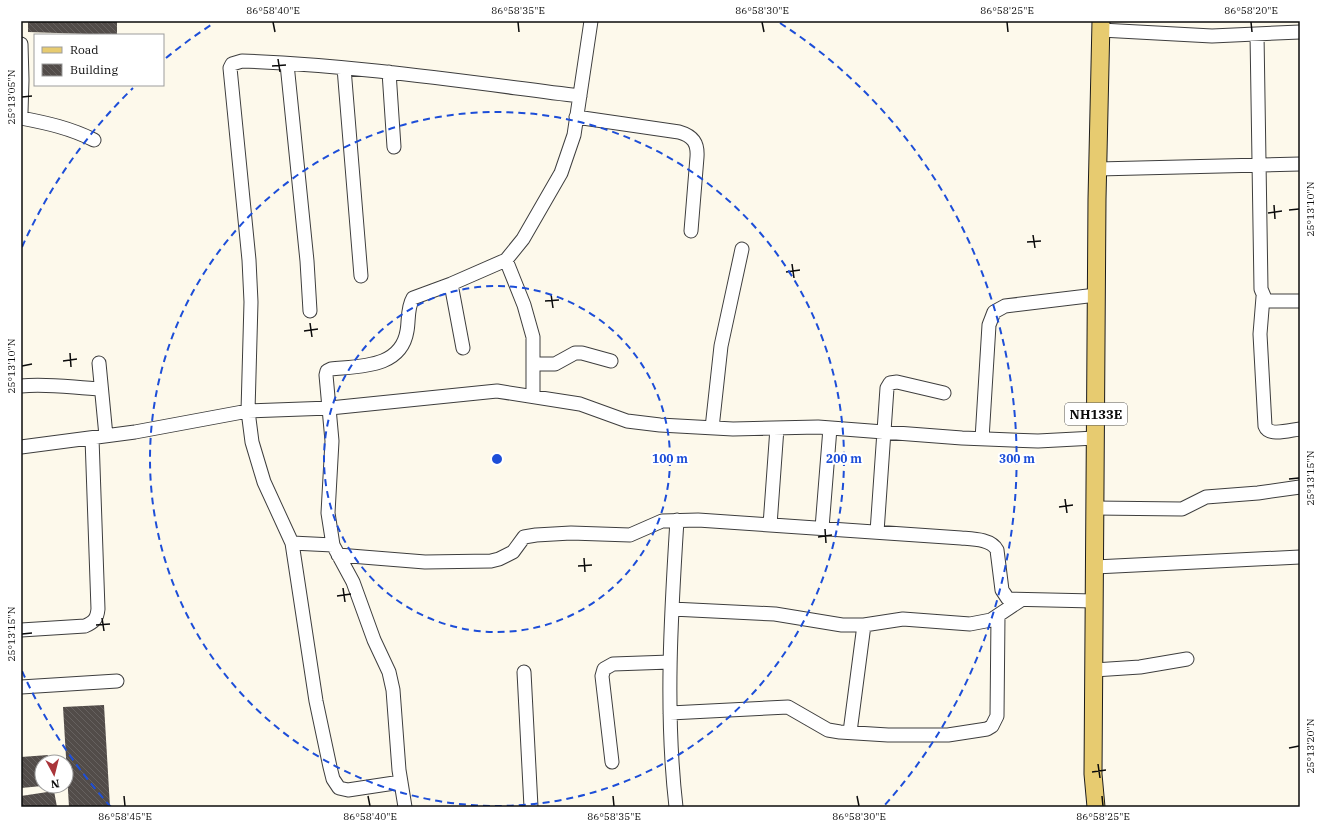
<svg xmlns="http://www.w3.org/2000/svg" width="1321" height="828" font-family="'IBM Plex Serif',serif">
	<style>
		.building { fill: url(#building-back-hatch) }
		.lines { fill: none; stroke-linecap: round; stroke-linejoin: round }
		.minor-casing { stroke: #3e3e3e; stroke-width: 15 }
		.major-casing { stroke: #1c1c1c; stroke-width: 19 }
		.minor { stroke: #fff; stroke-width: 13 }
		.major { stroke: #e7cb70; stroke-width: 17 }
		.ticks { fill: none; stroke: #0b0b0b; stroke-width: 1.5 }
		.ring { fill: none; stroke: #1d4ed8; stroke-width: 2; stroke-dasharray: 7 5 }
		.labels { text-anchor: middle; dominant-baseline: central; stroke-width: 4; stroke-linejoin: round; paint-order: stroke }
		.shield { fill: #fff; stroke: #545454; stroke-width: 1 }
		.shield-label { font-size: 13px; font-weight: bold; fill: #0b0b0b }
		.centre { fill: #1d4ed8; stroke: #fff; stroke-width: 2 }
		.ring-label { font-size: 12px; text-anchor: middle; font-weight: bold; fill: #1d4ed8; stroke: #fff; stroke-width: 4; stroke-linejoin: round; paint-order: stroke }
		.neatline { fill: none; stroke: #0b0b0b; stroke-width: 1.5 }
		.ticks-label { font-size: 10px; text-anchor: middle; fill: #0b0b0b }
	</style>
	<defs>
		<pattern id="building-back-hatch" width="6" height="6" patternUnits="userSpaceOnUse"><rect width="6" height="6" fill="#524c49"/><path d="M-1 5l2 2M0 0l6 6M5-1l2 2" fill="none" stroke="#66615f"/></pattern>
	</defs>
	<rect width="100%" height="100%" fill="#fdf9eb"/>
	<!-- building -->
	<path class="building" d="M28 21H117V35L28 32Z
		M104 705 110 807H69L63 707Z
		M48 755V762H42V786L21 788V757Z
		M54 791 57 807H21V796Z"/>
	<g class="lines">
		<!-- minor casing -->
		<g class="minor-casing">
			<path id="minor" d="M1101 30 1212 36 1300 32
				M1257 34 1261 289 1266 301H1300
				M21 44 22 80 21 112
				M287 64 307 261 310 311
				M344 68 361 276
				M389 72 394 147
				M576 117 679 132C693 136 698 143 697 157L691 231
				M21 118C47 123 70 128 94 140
				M1098 169 1300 164
				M506 260 524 305 533 337V396
				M451 284 463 348
				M1263 297 1260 334 1265 426C1269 437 1290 430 1300 429
				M99 363 106 436
				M534 364H555L575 353H582L611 361
				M21 386C48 383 74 388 101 389
				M712 428 721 346 742 249
				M982 439 989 325 994 312 1005 306 1096 295
				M21 447 135 432 248 411 330 408 497 391 580 404 627 421 660 425 733 429 818 427 962 438 1038 441 1095 438
				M1095 508 1182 509 1206 497 1258 493 1300 487
				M770 525 777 428
				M822 528 830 428
				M877 532 887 388 890 383 897 382 944 393
				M292 543 333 545
				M338 555 425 562 491 561 499 559 513 552 524 537 536 535 571 533 630 535 662 521 698 520 961 538C973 539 991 539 997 550L1002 590 1008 599 1094 601
				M1095 567 1300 557
				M672 609 775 614 842 625H864L903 619 970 624 991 620 1021 600
				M21 630 85 626C94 622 97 619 98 609L92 438
				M1094 670 1140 667 1187 659
				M524 672 531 807
				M21 687 117 681
				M670 713 788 707 828 730 840 732 888 735H948L987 729 992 726 997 716 998 616
				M850 732 864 625
				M612 762 602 676 604 669 613 664 670 662
				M401 782 348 790 339 788 333 779 330 767 316 701 292 543 264 482 252 442 248 411 251 302 249 260 230 68 232 64 242 61C355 65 467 82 580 96
				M405 807 399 770 393 690 389 672 374 640 353 582 333 545 328 513 332 441 326 375 327 371 331 369C360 366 401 368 407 331 409 321 407 308 413 298L451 284 506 260 523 239 561 173 574 135 591 21
				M676 807C665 712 671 615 677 520"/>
		</g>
		<!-- major casing -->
		<g class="major-casing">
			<path id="major" d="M1096 807 1093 774 1097 199 1101 21"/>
		</g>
		<!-- minor -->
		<use href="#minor" class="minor"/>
		<!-- major -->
		<use href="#major" class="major"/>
	</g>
	<!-- ticks -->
	<path class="ticks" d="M273 22 275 32M518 22 519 32M762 22 764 32M1007 22 1008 32M1251 22 1252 32M278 59 280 72M272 66 286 65M22 97 32 96M1274 205 1275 219M1289 210 1299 209M1268 213 1282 211M1033 235 1035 248M1027 242 1041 241M792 264 794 278M786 272 800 270M551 294 553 308M545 301 559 300M310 323 312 337M304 331 318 329M70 353 71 367M63 361 77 359M22 366 32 364M1289 479 1299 478M1065 499 1067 513M1059 507 1073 505M825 529 826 543M818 537 832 535M584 558 585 572M578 566 592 565M343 588 345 602M337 596 351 594M102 618 104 631M96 625 110 624M22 634 32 633M1289 748 1299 746M1098 764 1100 778M1092 772 1106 770M124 796 125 806M368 796 370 806M613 796 614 806M857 796 859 806M1102 796 1103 806"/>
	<!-- distance rings -->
	<g class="ring">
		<circle cx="497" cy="459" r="173"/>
		<circle cx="497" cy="459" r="347"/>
		<path d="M111 807A520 520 0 0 1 22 671M22 247A520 520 0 0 1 133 88M166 58A520 520 0 0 1 214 23M780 23A520 520 0 0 1 883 807"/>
	</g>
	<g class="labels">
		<!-- shield labels -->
		<rect class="shield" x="1065" y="403" width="62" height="22" rx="3"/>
		<g class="shield-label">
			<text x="1096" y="414">NH133E</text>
		</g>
	</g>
	<circle cx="497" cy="459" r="6" class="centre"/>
	<g class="ring-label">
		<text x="670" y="463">100 m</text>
		<text x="844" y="463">200 m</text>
		<text x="1017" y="463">300 m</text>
	</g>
	<!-- border -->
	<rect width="1321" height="828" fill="none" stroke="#ffffff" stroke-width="44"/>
	<!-- legend -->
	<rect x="34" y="34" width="130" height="52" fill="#ffffff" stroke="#9d9d9d"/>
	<rect x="42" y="47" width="20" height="6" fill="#e7cb70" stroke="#9d9d9d"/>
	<text x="70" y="54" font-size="12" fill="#0b0b0b">Road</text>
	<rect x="42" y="64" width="20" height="12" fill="url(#building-back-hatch)" stroke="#9d9d9d"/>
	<text x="70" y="74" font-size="12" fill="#0b0b0b">Building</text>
	<!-- north arrow -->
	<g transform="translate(54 774) rotate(173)"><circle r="19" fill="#ffffff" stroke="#9d9d9d"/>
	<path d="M0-3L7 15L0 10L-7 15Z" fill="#a9353a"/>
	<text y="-6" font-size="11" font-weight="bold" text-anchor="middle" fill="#0b0b0b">N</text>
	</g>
	<rect x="22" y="22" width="1277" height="784" class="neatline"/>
	<g class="ticks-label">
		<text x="273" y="14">86°58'40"E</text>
		<text x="518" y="14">86°58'35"E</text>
		<text x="762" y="14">86°58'30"E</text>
		<text x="1007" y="14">86°58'25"E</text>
		<text x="1251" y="14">86°58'20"E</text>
		<text transform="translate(11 97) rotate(-90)" y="4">25°13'05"N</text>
		<text transform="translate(1310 209) rotate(-90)" y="4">25°13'10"N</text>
		<text transform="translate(11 366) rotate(-90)" y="4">25°13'10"N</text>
		<text transform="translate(1310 478) rotate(-90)" y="4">25°13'15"N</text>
		<text transform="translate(11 634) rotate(-90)" y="4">25°13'15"N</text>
		<text transform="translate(1310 746) rotate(-90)" y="4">25°13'20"N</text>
		<text x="125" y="820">86°58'45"E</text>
		<text x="370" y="820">86°58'40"E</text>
		<text x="614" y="820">86°58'35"E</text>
		<text x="859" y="820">86°58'30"E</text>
		<text x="1103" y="820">86°58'25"E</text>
	</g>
</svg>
